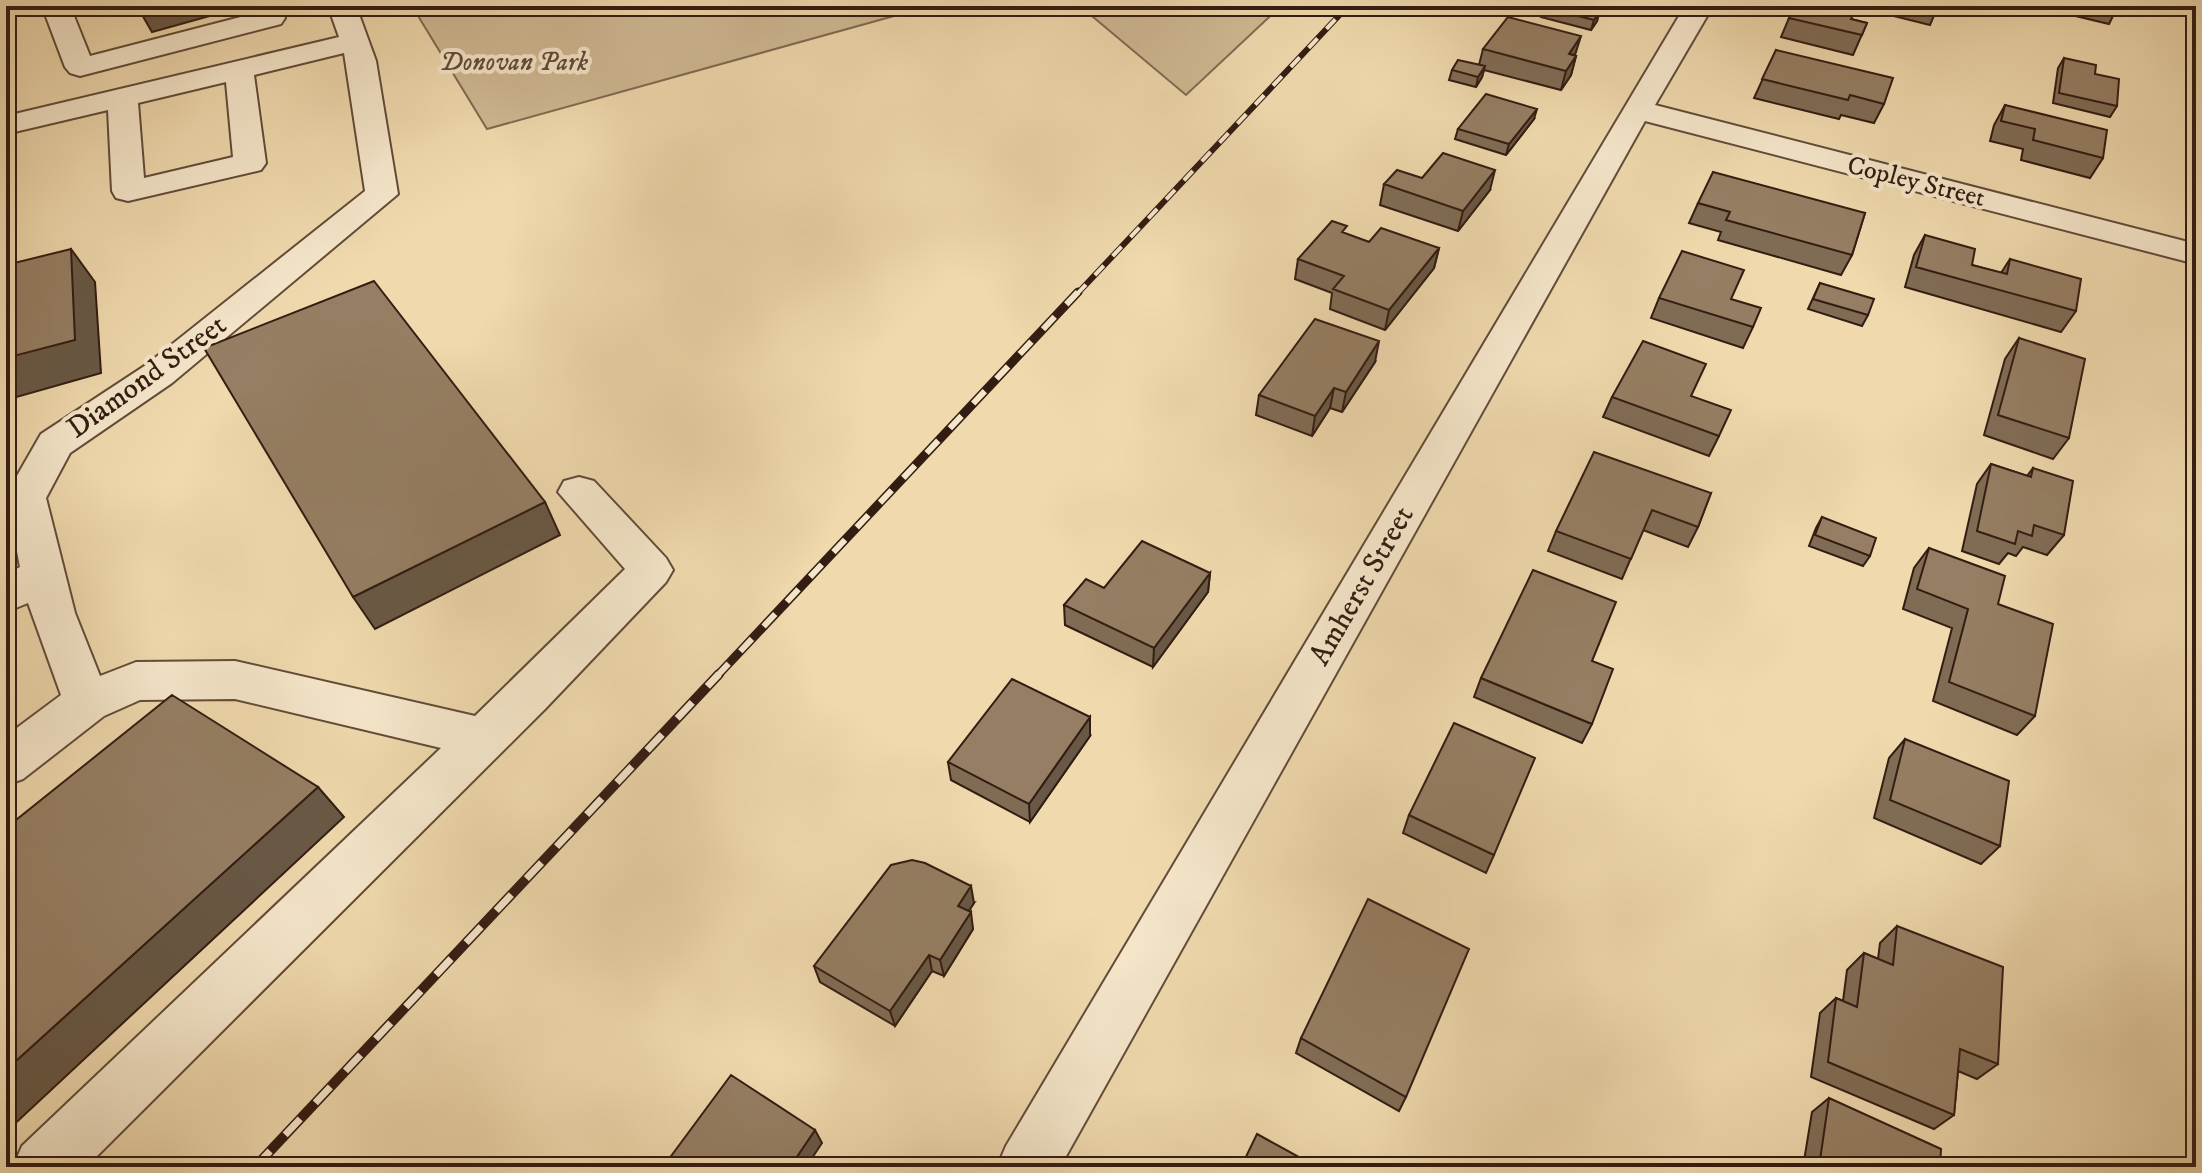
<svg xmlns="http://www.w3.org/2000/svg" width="2202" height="1173" font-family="'IM FELL DW Pica',serif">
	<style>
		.green { fill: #cfb993; stroke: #816a52; stroke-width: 2 }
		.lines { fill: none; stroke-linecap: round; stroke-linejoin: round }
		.minor-casing { stroke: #624b39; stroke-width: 4 }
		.minor { fill: #f5e6ca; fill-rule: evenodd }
		.rail-far2-casing { stroke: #331c12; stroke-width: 6 }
		.rail-far1-casing { stroke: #331c12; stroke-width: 9 }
		.rail-casing { stroke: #331c12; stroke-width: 10 }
		.rail-far2 { stroke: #f5e6ca; stroke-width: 4; stroke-dasharray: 13; stroke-linecap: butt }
		.rail-far1 { stroke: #f5e6ca; stroke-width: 6; stroke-dasharray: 17; stroke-linecap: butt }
		.rail { stroke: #f5e6ca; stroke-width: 7; stroke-dasharray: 22; stroke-linecap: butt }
		.wall { fill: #806c55; stroke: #331c12; stroke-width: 2 }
		.shaded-wall { fill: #685845; stroke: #331c12; stroke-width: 2 }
		.building { fill: #957e63; stroke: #331c12; stroke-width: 2 }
		.labels { text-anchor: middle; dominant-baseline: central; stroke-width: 8; stroke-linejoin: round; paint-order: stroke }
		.far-park-label { font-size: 26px; font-style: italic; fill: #624b39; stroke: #f5e6ca }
		.far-street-label { font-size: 26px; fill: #331c12; stroke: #f5e6ca }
		.street-label { font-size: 30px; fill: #331c12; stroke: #f5e6ca }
	</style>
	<rect width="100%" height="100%" fill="#efd9ad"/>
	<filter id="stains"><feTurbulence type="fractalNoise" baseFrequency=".0025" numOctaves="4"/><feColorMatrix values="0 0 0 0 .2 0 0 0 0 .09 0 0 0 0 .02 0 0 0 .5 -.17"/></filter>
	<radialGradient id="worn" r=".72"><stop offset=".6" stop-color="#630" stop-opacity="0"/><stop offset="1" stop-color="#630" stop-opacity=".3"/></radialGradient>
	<!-- green -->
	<path class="green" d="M412 6H930L487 129Z
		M1080 6H1281L1186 95Z"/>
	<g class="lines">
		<!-- minor casing -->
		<g class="minor-casing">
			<path id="minor" d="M42 6H70L90 56 256 13 253 6H281L285 18 281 24 80 76 70 73 65 67Z
				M328 6H356L376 61 398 194 172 383 70 453 46 498 75 613 100 676 136 662 235 661 475 716 625 569 558 492 564 481 579 477 594 481 666 558 673 570 666 582 545 709 86 1167H13L22 1146 441 748 235 699 140 700 104 716 23 779 6 785V736L61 695 28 603 6 612V574L20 567 6 495 41 434 146 365 365 191 344 53 254 75 266 163 261 170 128 201 116 198 112 191 108 110 6 134V116L339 37ZM226 82 233 157 144 178 138 103Z
				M1685 6H1713L1655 105 2196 244V264L1645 121 1060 1167H997L1006 1146Z"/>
		</g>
		<!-- minor -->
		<use href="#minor" class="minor"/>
		<!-- rail-far2 casing -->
		<g class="rail-far2-casing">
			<path id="rail-far2" d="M1077 294 1348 6"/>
		</g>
		<!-- rail-far1 casing -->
		<g class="rail-far1-casing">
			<path id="rail-far1" d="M717 676 1078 292"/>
		</g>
		<!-- rail casing -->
		<g class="rail-casing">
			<path id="rail" d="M255 1167 719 674"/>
		</g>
		<!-- rail-far2 -->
		<use href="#rail-far2" class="rail-far2"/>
		<!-- rail-far1 -->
		<use href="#rail-far1" class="rail-far1"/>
		<!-- rail -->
		<use href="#rail" class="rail"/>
	</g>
	<!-- wall -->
	<path class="wall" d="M1544 6H1606L1602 12H1599L1597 21 1591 30 1541 17Z
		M1898 6H1938L1930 25 1894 16Z
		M2062 6H2127L2121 16 2114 14 2109 24 2059 12Z
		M1789 18 1851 19 1867 23 1853 55 1781 37Z
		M1483 49 1575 56H1576L1571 75 1561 90 1484 70 1482 77 1476 87 1449 80 1452 70 1479 65Z
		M1776 50 1884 104 1874 123 1841 115 1839 119 1754 98Z
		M2064 58 2117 106 2110 117 2053 103 2058 68Z
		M2005 105 2103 158 2090 178 2021 160 2023 149 1990 141 1994 125Z
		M1534 119 1506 155 1455 139 1458 129Z
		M1384 184 1490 190 1458 231 1380 205Z
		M1698 203 1865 213 1852 255 1841 275 1718 240 1721 232 1689 223Z
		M1346 234 1369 242 1439 248 1434 268 1385 330 1330 309 1332 293 1295 279 1298 259Z
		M1925 235 1972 265 2001 273 2010 259 2076 311 2061 332 1905 287 1914 255Z
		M1820 283 1868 315 1862 326 1808 309Z
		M1659 298 1731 299 1753 327 1743 348 1651 318Z
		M2019 338 2069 438 2053 459 1984 435 2005 359Z
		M1375 362 1342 412 1330 408 1312 436 1256 415 1259 395Z
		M1691 396 1719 436 1709 456 1603 417 1612 397Z
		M1991 464 2027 476 2033 468 2064 535 2047 555 2023 547 2016 556 2008 553 1999 564 1962 551 1977 484Z
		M1711 493 1698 527 1688 547 1643 530 1622 579 1548 551 1556 531Z
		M1822 517 1870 556 1863 566 1809 546 1816 528Z
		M1929 548 1998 604 2035 716 2017 735 1933 701 1952 628 1903 609 1914 568Z
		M1210 573 1208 592 1153 667 1065 625 1064 605 1104 588Z
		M1481 678 1592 724 1582 743 1474 697Z
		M1090 736 1030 822 951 780 948 762Z
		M1905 739 2000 846 1981 864 1874 818 1889 758Z
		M1409 815 1494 855 1486 873 1403 833Z
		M974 903 968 911 973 929 944 976 932 971 895 1026 820 982 814 966Z
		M1897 926 1998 1064 1977 1079 1958 1071 1954 1115 1934 1129 1811 1077 1820 1013 1836 998 1843 1001 1847 970 1864 953 1878 959 1880 943Z
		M1301 1038 1406 1097 1399 1111 1296 1053Z
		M1829 1098 1940 1167H1803L1812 1112Z"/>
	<!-- shaded-wall -->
	<path class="shaded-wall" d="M166 6H242V7L152 32 141 13Z
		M1600 11 1597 21 1591 30 1594 20Z
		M1581 36 1575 55 1569 54Z
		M1576 56 1571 75 1561 90 1566 71Z
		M1485 66 1482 77 1476 87 1478 77Z
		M1537 109 1534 119 1506 155 1509 144Z
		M1495 170 1490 190 1458 231 1463 211Z
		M1439 248 1434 268 1385 330 1389 310Z
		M71 249 95 282 101 373 6 400V358Z
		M1379 341 1375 362 1342 412 1346 392Z
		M1334 388 1330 408 1312 436 1315 416Z
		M545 502 560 535 375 629 353 597Z
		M1210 573 1208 592 1153 667 1154 648Z
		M1090 717V736L1030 822 1029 804Z
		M318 787 344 817 6 1132V1070Z
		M971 886 974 903 961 923 958 906Z
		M971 912 973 929 944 976 940 960Z
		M929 955 932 971 895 1026 890 1011Z
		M815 1130 822 1143 806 1167H790Z"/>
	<!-- building -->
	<path class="building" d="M136 6H166L141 13Z
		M1544 6H1592L1590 8 1600 11 1594 20 1543 7Z
		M1796 6H1857L1851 19 1867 23 1862 35 1789 18Z
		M1899 6H1938L1935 15Z
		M1508 17 1581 36 1569 54 1576 56 1566 71 1483 49Z
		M1776 50 1893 78 1884 104 1850 95 1848 100 1762 79Z
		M2064 58 2096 65 2095 74 2119 79 2117 106 2059 93Z
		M1458 60 1485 66 1478 77 1452 70Z
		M1486 94 1537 109 1509 144 1458 129Z
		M2005 105 2107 130 2103 158 2033 140 2035 129 2001 121Z
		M1443 153 1495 170 1463 211 1384 184 1397 170 1422 178Z
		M1713 172 1865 213 1852 255 1726 220 1730 212 1698 203Z
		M1332 221 1347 226 1342 232 1369 242 1381 228 1439 248 1389 310 1333 289 1344 276 1298 259Z
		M1925 235 1975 249 1972 265 2007 274 2010 259 2081 279 2076 311 1916 267Z
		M71 249 75 340 6 358V265Z
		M1682 251 1744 270 1731 299 1761 308 1753 327 1659 298Z
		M374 281 545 502 353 597 204 348Z
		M1820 283 1874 299 1868 315 1813 299Z
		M1315 319 1379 341 1346 392 1334 388 1315 416 1259 395Z
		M2019 338 2085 359 2069 438 1998 415Z
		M1643 341 1706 364 1691 396 1731 410 1719 436 1612 397Z
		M1594 452 1711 493 1698 527 1652 510 1631 559 1556 531Z
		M1991 464 2031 477 2033 468 2073 481 2064 535 2034 525 2032 536 2018 531 2015 544 1977 531Z
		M1822 517 1876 538 1870 556 1815 535Z
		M1142 541 1210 573 1154 648 1064 605 1086 579 1104 588Z
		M1929 548 2005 576 1998 604 2053 624 2035 716 1949 682 1968 609 1917 589Z
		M1533 570 1616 602 1592 661 1613 669 1592 724 1481 678Z
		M1012 679 1090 717 1029 804 948 762Z
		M172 695 318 787 6 1070V828Z
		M1454 723 1535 758 1494 855 1409 815Z
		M1905 739 2009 781 2000 846 1890 800Z
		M912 860 925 863 971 886 958 906 971 912 940 960 929 955 890 1011 814 966 891 865Z
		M1368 899 1469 949 1406 1097 1301 1038Z
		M1897 926 2003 967 1998 1064 1960 1049 1954 1115 1828 1062 1836 998 1857 1007 1864 953 1893 965Z
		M731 1075 815 1130 790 1167H663Z
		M1829 1098 1941 1149 1940 1167H1819Z
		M1257 1134 1317 1167H1241Z"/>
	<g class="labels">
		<!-- far-park labels -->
		<g class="far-park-label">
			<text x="514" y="62">Donovan Park</text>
		</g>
		<!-- far-street labels -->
		<g class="far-street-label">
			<text transform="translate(1916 182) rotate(14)">Copley Street</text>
		</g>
		<!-- street labels -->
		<g class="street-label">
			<text transform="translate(147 377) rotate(-36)">Diamond Street</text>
			<text transform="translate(1362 586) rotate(-60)">Amherst Street</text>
		</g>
	</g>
	<!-- margin -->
	<rect width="2202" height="1173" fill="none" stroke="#efd9ad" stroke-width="32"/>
	<rect x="8" y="8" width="2186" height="1157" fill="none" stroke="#331c12" stroke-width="4"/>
	<rect x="16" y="16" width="2170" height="1141" fill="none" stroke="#331c12" stroke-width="2"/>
	<rect width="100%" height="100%" filter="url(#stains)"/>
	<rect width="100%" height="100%" fill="url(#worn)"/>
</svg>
